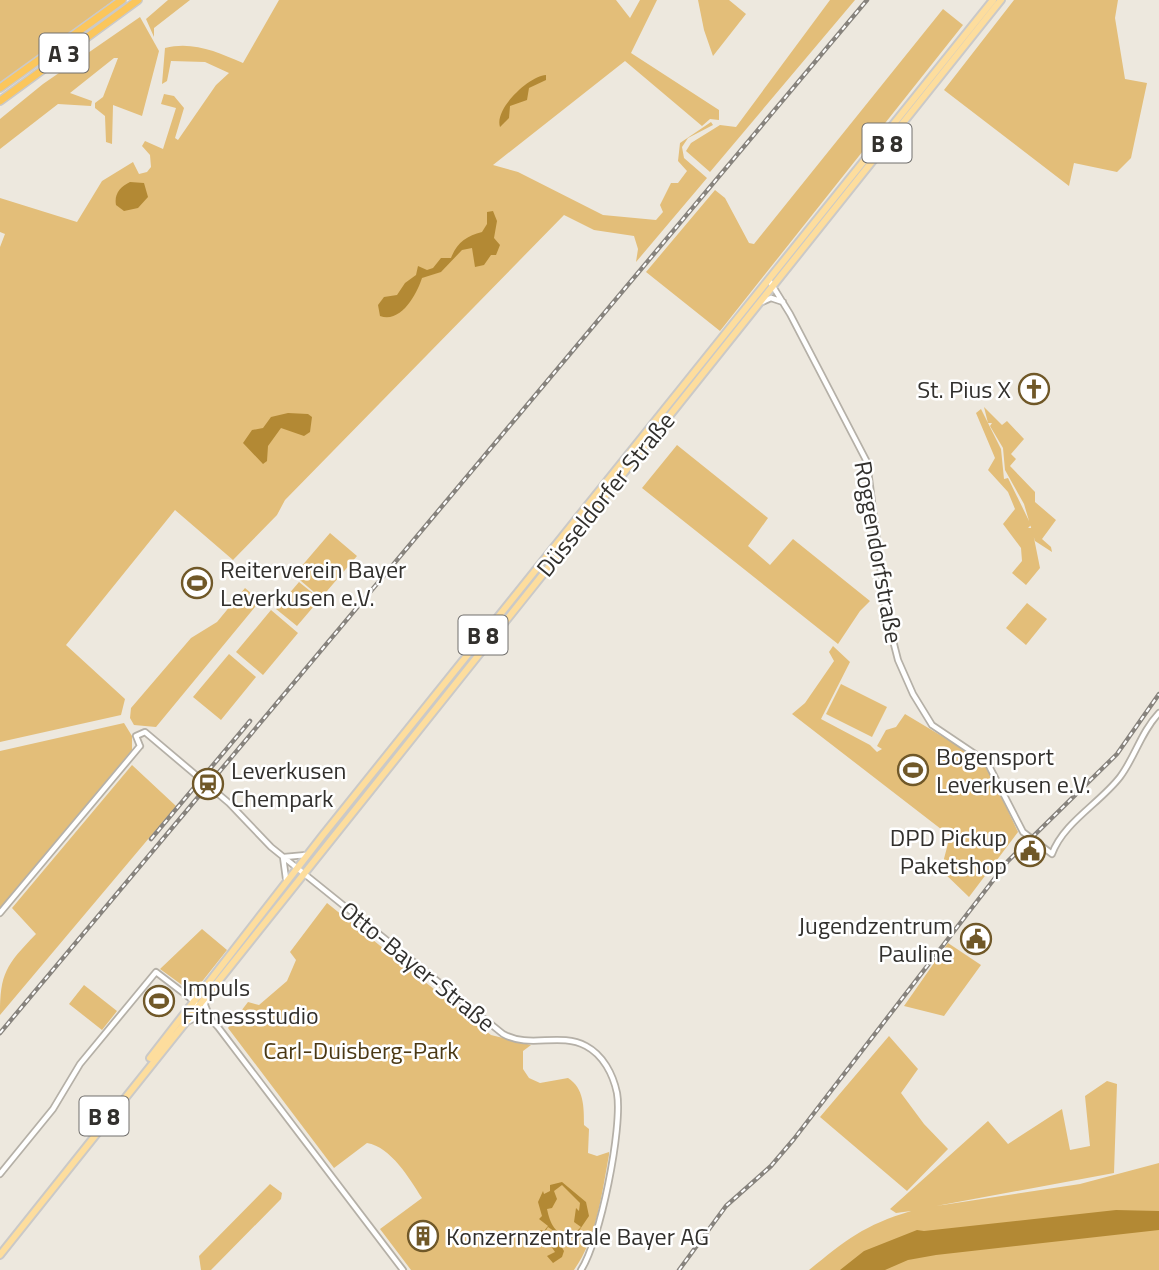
<svg xmlns="http://www.w3.org/2000/svg" width="1159" height="1270" font-family="'Titillium Web',sans-serif">
	<style>
		.green { fill: #e3be79 }
		.water { fill: #b38934; fill-rule: evenodd }
		.lines { fill: none; stroke-linecap: round; stroke-linejoin: round }
		.minor-casing { stroke: #b5b0a7; stroke-width: 8 }
		.major-casing { stroke: #cac9c8; stroke-width: 10 }
		.highway-casing { stroke: #cac9c8; stroke-width: 10 }
		.minor { stroke: #fff; stroke-width: 4.5 }
		.major { stroke: #fddd9d; stroke-width: 6 }
		.highway { stroke: #fbc65c; stroke-width: 7 }
		.rail-casing { stroke: #87837d; stroke-width: 4.5 }
		.rail { stroke: #fff; stroke-width: 2; stroke-dasharray: 5; stroke-linecap: butt }
		.labels { text-anchor: middle; dominant-baseline: central; stroke-width: 5; stroke-linejoin: round; paint-order: stroke }
		.shield { fill: #fff; stroke: #706e6c; stroke-width: 2 }
		.shield-label { font-size: 23px; font-weight: bold; fill: #32302d }
		.poi-label { font-size: 24px; fill: #32302d; stroke: #fff; text-anchor: start }
		.street-label { font-size: 24px; fill: #32302d; stroke: #fff }
		.park-label { font-size: 24px; fill: #4a3814; stroke: #fff }
	</style>
	<rect width="100%" height="100%" fill="#ede8de"/>
	<!-- green -->
	<path class="green" d="M0 0H114L0 84Z
		M168 0H190L154 28V37L146 19Z
		M279 0H616L630 18 640 0H657L631 53 719 110V120L710 119 702 126 625 61 493 165 518 172 603 215 656 220 663 212 660 205 671 183H678L687 171 678 161 680 143 711 122 713 125 688 138 682 147 684 158 707 178 636 262 638 249 634 236 594 230 564 215 285 500 277 515 233 560 175 510 66 645 125 699 121 715 0 742V247L5 234 0 232V198L77 222 102 181 133 162 139 174 147 172 151 167 150 155 142 146 145 141 163 149 176 108 161 104 164 94 174 96 184 108 175 138 178 140 216 85 229 73 205 62 171 61 167 81 162 84 165 48C193 41 217 52 243 63Z
		M698 0H729L746 14 713 56 704 30Z
		M830 0H855L710 172 686 151 691 143 720 125 736 127Z
		M1014 0H1118L1115 18 1125 79 1147 83 1131 158 1117 172 1074 163 1069 186 944 90Z
		M943 9 963 25 720 331 646 272 715 190 725 198 749 243 754 244Z
		M140 17 159 51 142 116 113 105 112 144 106 142 105 116 95 108V103L103 97 118 58H114L70 93 92 101 91 106 58 104 0 149V119L43 84Z
		M984 407 1002 425 1007 421 1024 439 1011 454 1016 459 1010 466 1035 492V502L1056 520 1042 539 1051 547 1052 552 1035 541 1024 504 1005 470 1003 448 990 426 992 423H988Z
		M981 409 1001 449 1004 479 1008 478 1031 525 1028 528H1032L1040 568 1026 585 1012 573 1022 561 1021 548 1003 524 1015 509 1008 492 988 470 995 458 976 413Z
		M677 445 768 518 748 546 770 565 793 539 870 601 860 611 838 644 642 488Z
		M330 533 357 556 321 598 294 575Z
		M299 582 320 599 297 626 276 609Z
		M245 588 260 601 156 727 134 725 130 718 131 708 191 638 217 622Z
		M1027 603 1047 619 1026 645 1006 628Z
		M271 610 298 633 263 675 236 652Z
		M833 646 850 662 821 719 870 745 877 752 882 749 877 746 886 730 896 727 905 714 980 759 988 768 1018 832 969 897 941 870 950 836 792 714 805 703 834 661 829 652Z
		M229 654 256 677 221 720 193 697Z
		M841 684 887 707 872 737 826 714Z
		M124 723 132 736V750L0 908V751Z
		M132 765 176 806 0 1015C0 973 6 965 36 934L12 908Z
		M327 903 491 1035 531 1045 523 1051V1069L529 1078 540 1083 568 1078C584 1088 584 1107 584 1125L589 1129 588 1153 597 1156 609 1152V1155C602 1192 597 1238 574 1270H411L380 1229 422 1198C409 1178 391 1147 367 1143L334 1168 228 1028 248 1002 259 1005 287 981 296 960 290 952Z
		M202 929 227 950 193 993 160 969Z
		M948 943 981 965 944 1016 904 1006Z
		M84 985 117 1011 102 1030 69 1004Z
		M889 1036 918 1069 901 1093 924 1124 948 1149 907 1191 820 1117Z
		M1107 1081 1117 1084 1114 1173 936 1206 1080 1184 1159 1163V1270H809C846 1240 864 1225 911 1211L896 1213 890 1209 988 1121 1008 1144 1062 1109 1070 1150 1090 1146 1085 1096Z
		M270 1184 282 1193 281 1199 211 1270H201L199 1256Z"/>
	<!-- water -->
	<path class="water" d="M546 75V80L529 88 527 100 510 106 509 118 500 127C494 109 529 76 546 75Z
		M130 182 144 183 148 197 138 208 124 211 116 205C114 194 120 187 130 182Z
		M493 211 497 221 494 238 500 245 496 255H491L484 265 475 267 472 248 462 250 441 272 422 278C418 291 402 324 380 316L378 305 384 297 397 295 405 283 416 275 418 266 427 270 433 268 441 258H451C457 242 467 236 482 232L487 224V212Z
		M288 413 308 414 312 417 310 432 304 436 281 428 268 446 267 461 263 464 243 443 252 430 263 428 271 417Z
		M562 1182 586 1202 589 1216 574 1238H564L548 1227 545 1232 549 1241H558L564 1251 562 1257 553 1263 547 1256 555 1252 540 1230 544 1231 548 1226 539 1219 542 1216 538 1202 543 1191 544 1194 550 1191V1185ZM562 1185 580 1203 579 1211 576 1208 574 1222 581 1227 572 1236C555 1236 550 1223 547 1209L552 1208 557 1199 554 1191Z
		M1116 1210 1159 1211V1230L936 1255 908 1260 885 1270H840L864 1251 917 1230 924 1231Z"/>
	<g class="lines">
		<!-- minor casing -->
		<g class="minor-casing">
			<path id="minor" d="M769 280 790 314 867 462 886 613 898 660 913 694 932 725 987 762 1023 832 1052 854C1063 823 1100 803 1120 777 1135 757 1141 732 1159 713
				M762 302 771 298 783 302
				M140 746 136 736 145 732 229 803 271 847 503 1034C530 1049 559 1032 586 1046 603 1055 613 1074 617 1093 623 1127 600 1241 581 1270
				M283 857 286 879
				M284 857 306 855
				M0 913 140 746
				M206 997 205 1005 209 1015
				M189 1021 199 1016 210 1019
				M0 1174 53 1109 80 1064 156 972 190 998 218 1027 403 1270"/>
		</g>
		<!-- major casing -->
		<g class="major-casing">
			<path id="major" d="M150 1058 323 835 993 0
				M0 1255 1001 0"/>
		</g>
		<!-- highway casing -->
		<g class="highway-casing">
			<path id="highway" d="M0 88 122 0
				M0 101 138 0"/>
		</g>
		<!-- minor -->
		<use href="#minor" class="minor"/>
		<!-- major -->
		<use href="#major" class="major"/>
		<!-- highway -->
		<use href="#highway" class="highway"/>
		<!-- rail casing -->
		<g class="rail-casing">
			<path id="rail" d="M151 839 250 721
				M0 1033 867 0
				M679 1270 726 1206 771 1166 794 1139 1008 861 1117 754 1159 694"/>
		</g>
		<!-- rail -->
		<use href="#rail" class="rail"/>
	</g>
	<!-- icons -->
	<defs>
		<g id="church-ring" transform="scale(1.575)"><circle r="9.5" fill="#fff" stroke="#705828" stroke-width="1.5"/><path d="M-1.2-6h2.4v3.5h3.3v2.4h-3.3V6h-2.4V-.1h-3.3v-2.4h3.3Z" fill="#705828"/></g>
		<g id="stadium-ring" transform="scale(1.575)"><circle r="9.5" fill="#fff" stroke="#705828" stroke-width="1.5"/><path d="M0-5a6.5 5 0 1 0 0 10a6.5 5 0 1 0 0-10ZM-3.5-1.8h7v3.6h-7Z" fill="#705828"/></g>
		<g id="station-ring" transform="scale(1.575)"><circle r="9.5" fill="#fff" stroke="#705828" stroke-width="1.5"/><path d="M-3-6H3Q5-6 5-4V2Q5 4 3 4L4.5 6H3L1.5 4h-3L-3 6H-4.5L-3 4Q-5 4-5 2V-4Q-5-6-3-6ZM-3.5-4v3h7v-3ZM-3.5 1v1.5H-2V1ZM2 1v1.5H3.5V1Z" fill="#705828"/></g>
		<g id="civic-ring" transform="scale(1.575)"><circle r="9.5" fill="#fff" stroke="#705828" stroke-width="1.5"/><path d="M-.6-6.5H3V-4.5H.6V-3L4-1V1h2V6H-6V1h2V-1L-.6-3ZM-1.2 2.5V6h2.4V2.5Z" fill="#705828"/></g>
		<g id="building-ring" transform="scale(1.575)"><circle r="9.5" fill="#fff" stroke="#705828" stroke-width="1.5"/><path d="M-4-6H4V6H1V3H-1V6H-4ZM-2.5-4.3h1.7v1.8h-1.7ZM.8-4.3h1.7v1.8H.8ZM-2.5-1h1.7V.8h-1.7ZM.8-1h1.7V.8H.8Z" fill="#705828"/></g>
	</defs>
	<g fill-rule="evenodd">
		<use href="#church-ring" x="1034" y="389"/>
		<use href="#stadium-ring" x="197" y="583"/>
		<use href="#stadium-ring" x="913" y="770"/>
		<use href="#station-ring" x="208" y="784"/>
		<use href="#civic-ring" x="1030" y="851"/>
		<use href="#civic-ring" x="976" y="939"/>
		<use href="#stadium-ring" x="159" y="1001"/>
		<use href="#building-ring" x="423" y="1236"/>
	</g>
	<g class="labels">
		<!-- shield labels -->
		<g class="shield">
			<rect x="39.5" y="33.5" width="49" height="39" rx="5"/>
			<rect x="862.5" y="123.5" width="49" height="39" rx="5"/>
			<rect x="458.5" y="615.5" width="49" height="39" rx="5"/>
			<rect x="79.5" y="1096.5" width="49" height="39" rx="5"/>
		</g>
		<g class="shield-label">
			<text x="64" y="53">A 3</text>
			<text x="887" y="143">B 8</text>
			<text x="483" y="635">B 8</text>
			<text x="104" y="1116">B 8</text>
		</g>
		<!-- poi labels -->
		<g class="poi-label">
			<text x="1011" y="389" text-anchor="end">St. Pius X</text>
			<text x="220" y="569">Reiterverein Bayer<tspan x="220" dy="28">Leverkusen e.V.</tspan></text>
			<text x="936" y="756">Bogensport<tspan x="936" dy="28">Leverkusen e.V.</tspan></text>
			<text x="231" y="770">Leverkusen<tspan x="231" dy="28">Chempark</tspan></text>
			<text x="1007" y="837" text-anchor="end">DPD Pickup<tspan x="1007" dy="28">Paketshop</tspan></text>
			<text x="953" y="925" text-anchor="end">Jugendzentrum<tspan x="953" dy="28">Pauline</tspan></text>
			<text x="182" y="987">Impuls<tspan x="182" dy="28">Fitnessstudio</tspan></text>
			<text x="446" y="1236">Konzernzentrale Bayer AG</text>
		</g>
		<!-- street labels -->
		<g class="street-label">
			<text transform="translate(605 494) rotate(-51)">Düsseldorfer Straße</text>
			<text transform="translate(879 552) rotate(80)">Roggendorfstraße</text>
			<text transform="translate(418 966) rotate(39)">Otto-Bayer-Straße</text>
		</g>
		<!-- park labels -->
		<g class="park-label">
			<text x="361" y="1050">Carl-Duisberg-Park</text>
		</g>
	</g>
</svg>
